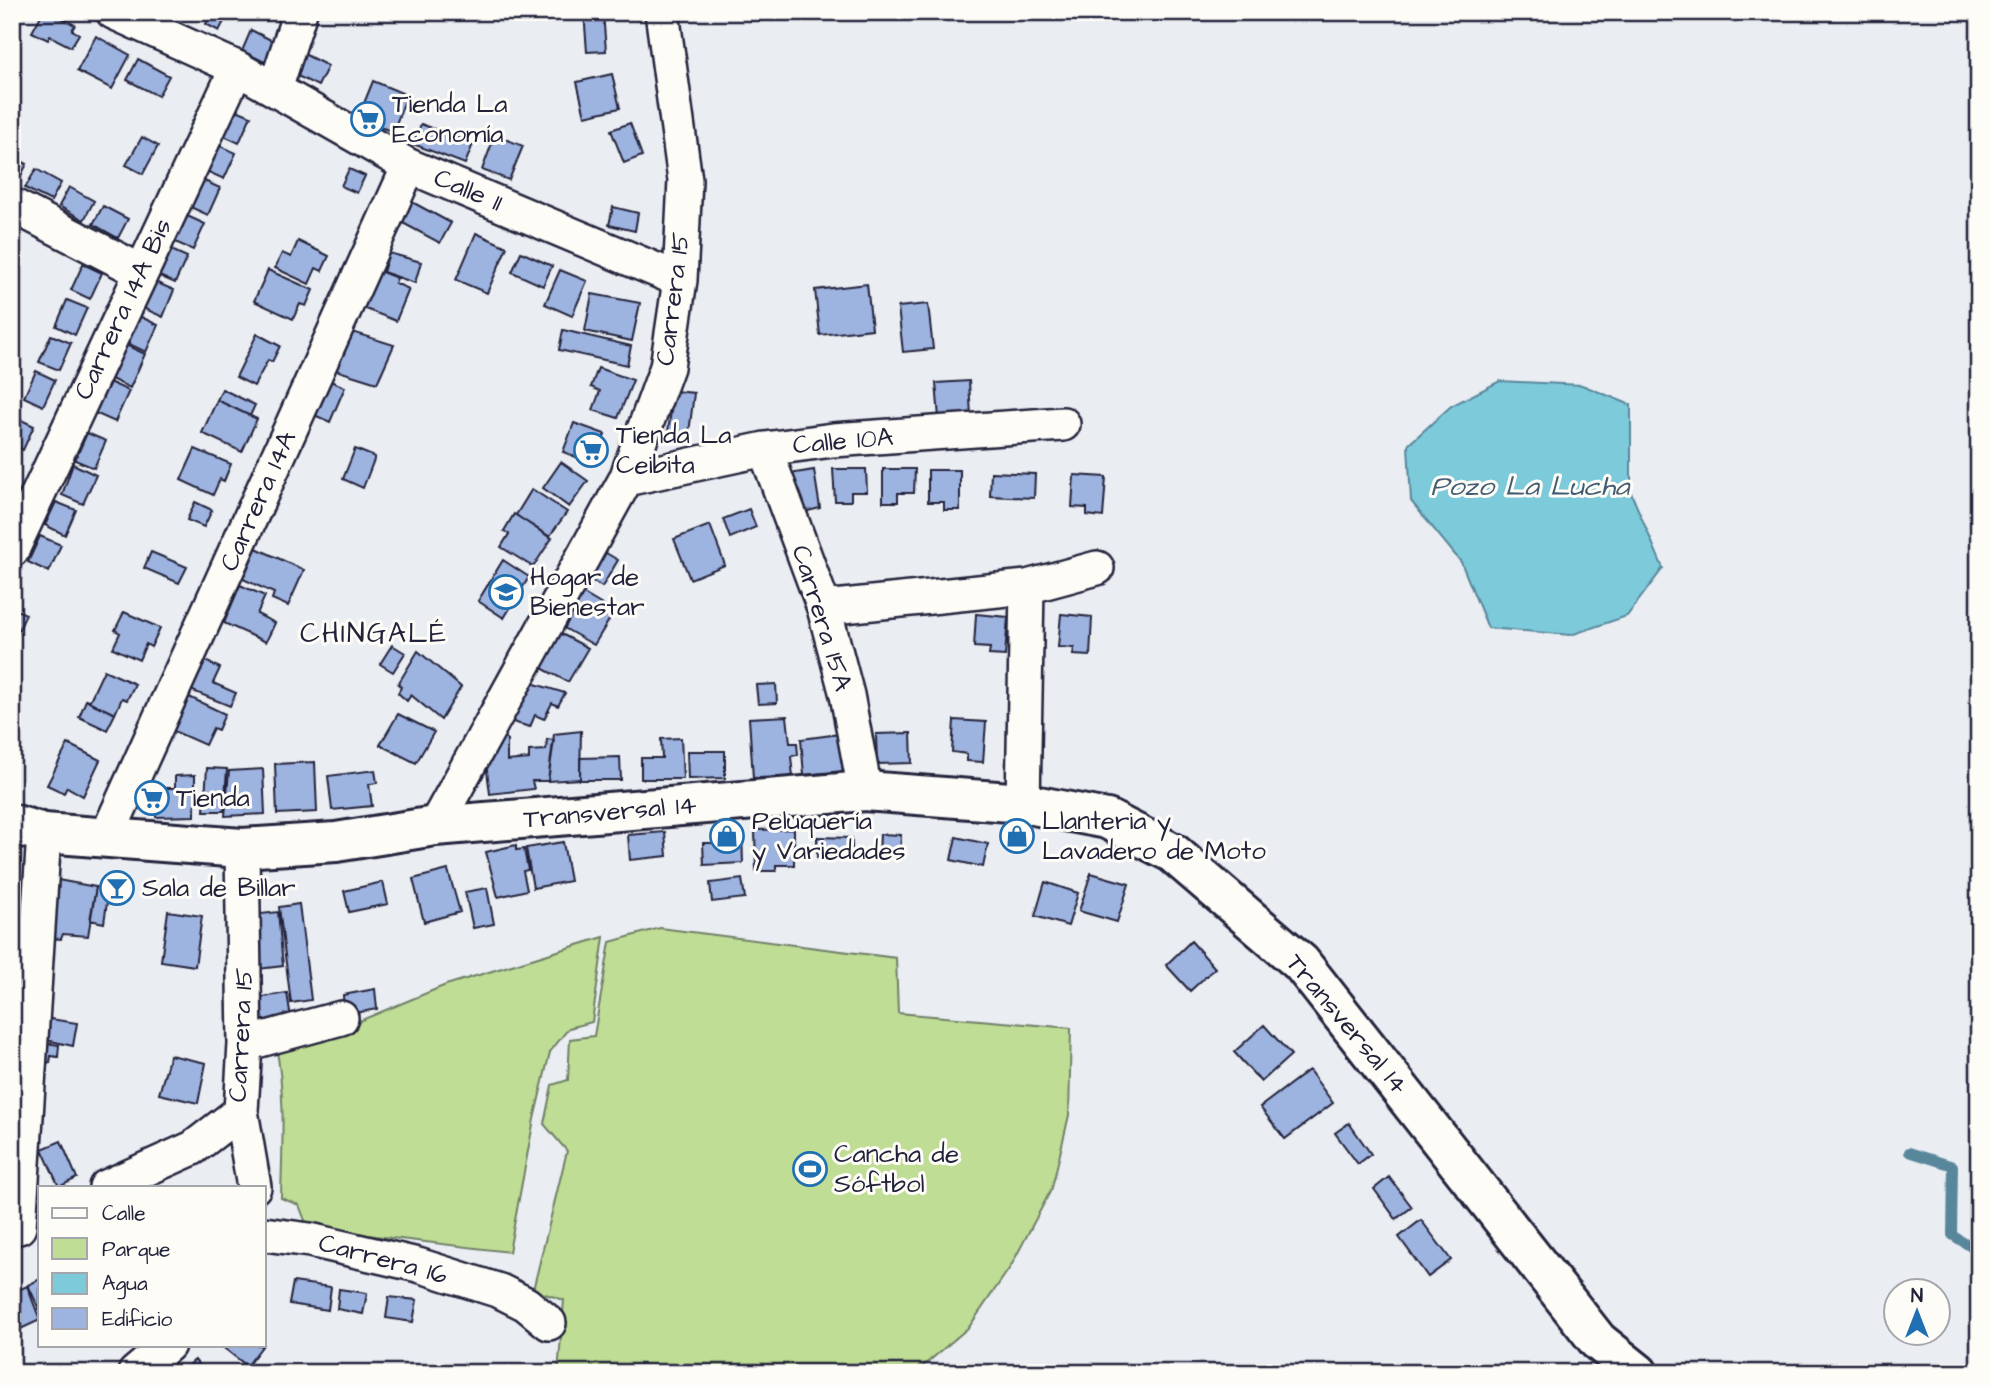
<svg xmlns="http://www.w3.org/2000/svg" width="1991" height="1385" font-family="'Architects Daughter',sans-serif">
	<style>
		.green { fill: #bfdd95; stroke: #708068; stroke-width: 2 }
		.water { fill: #7dcadb; stroke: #59879b; stroke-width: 2 }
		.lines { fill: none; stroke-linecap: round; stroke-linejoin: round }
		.stream { stroke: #59879b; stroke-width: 10 }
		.building { fill: #9db3e0; stroke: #22223b; stroke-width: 2 }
		.street-casing { stroke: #22223b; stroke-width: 38 }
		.secondary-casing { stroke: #22223b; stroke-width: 44 }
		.street { stroke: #fdfcf7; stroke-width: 33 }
		.secondary { stroke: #fdfcf7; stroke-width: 38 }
		.labels { text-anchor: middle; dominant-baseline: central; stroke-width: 6; stroke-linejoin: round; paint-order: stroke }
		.poi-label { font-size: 26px; fill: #22223b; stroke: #fdfcf7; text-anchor: start }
		.street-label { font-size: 26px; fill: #22223b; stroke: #fdfcf7 }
		.water-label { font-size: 28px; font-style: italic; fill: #425d73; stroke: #fdfcf7 }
		.neighbourhood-label { font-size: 28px; letter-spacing: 2px; fill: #22223b; stroke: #fdfcf7 }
	</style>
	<rect width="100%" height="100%" fill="#eaedf2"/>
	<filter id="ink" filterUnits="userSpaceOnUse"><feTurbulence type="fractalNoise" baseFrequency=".0143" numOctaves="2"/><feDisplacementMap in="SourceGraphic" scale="14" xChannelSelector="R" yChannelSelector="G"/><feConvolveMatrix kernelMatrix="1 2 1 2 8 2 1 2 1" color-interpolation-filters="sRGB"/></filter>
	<g filter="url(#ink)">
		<!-- green -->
		<path class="green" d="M660 928 896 958 898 1013 1071 1028 1069 1115 1052 1188 1011 1266 969 1327 915 1373H558L564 1300 533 1290 567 1151 544 1124 552 1085 568 1080 570 1039 594 1036 610 942Z
			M604 937 592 1022 569 1028 550 1052 534 1119 509 1252 308 1228 299 1205 281 1198C282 1146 286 1098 276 1046L357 1022 446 985Z"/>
		<!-- water -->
		<path class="water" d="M1500 381 1582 385 1631 405V493L1663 568 1627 616 1571 635 1488 628 1461 562 1411 501 1408 445 1451 406Z"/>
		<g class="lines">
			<!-- stream -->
			<path class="stream" d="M1909 1152 1953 1166 1952 1235 1979 1252"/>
		</g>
		<!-- building -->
		<path class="building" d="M43 12H50L75 25 72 30 79 34 71 47 50 36 48 40 32 32Z
			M212 12H229L219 31 206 24Z
			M584 12H603L606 51 587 52Z
			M251 30 285 47 275 67 242 51Z
			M96 36 130 55 112 89 77 71Z
			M294 49 328 66 318 86 285 70Z
			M138 59 169 76 158 96 127 80Z
			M612 74 620 108 585 116 577 82Z
			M373 81 407 95 393 132 358 118Z
			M232 108 251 116 239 143 220 134Z
			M630 123 642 156 624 163 611 130Z
			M421 124 473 144 465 164 413 144Z
			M495 135 523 146 509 180 482 170Z
			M142 137 158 146 143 174 126 165Z
			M216 144 236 153 224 179 204 170Z
			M12 156 27 164 17 183 12 181Z
			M36 169 61 183 51 201 25 188Z
			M349 169 365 176 357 193 341 186Z
			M200 179 220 188 208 215 188 206Z
			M69 187 94 201 84 220 59 206Z
			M412 202 451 223 440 243 401 222Z
			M103 206 128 219 118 238 93 224Z
			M613 207 638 213 635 231 609 225Z
			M185 215 205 224 193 250 173 241Z
			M476 233 507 247 487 293 456 280Z
			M298 241 329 256 322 271 316 268 309 284 275 268 282 253 291 257Z
			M169 249 187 257 175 283 157 275Z
			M521 252 552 266 543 286 512 272Z
			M389 253 421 262 415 283 383 272Z
			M83 264 102 273 90 299 71 290Z
			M268 270 313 290 306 306 300 304 293 319 254 301Z
			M560 270 587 281 572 316 545 304Z
			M379 271 397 278 395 283 409 289 396 321 363 308Z
			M155 282 174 290 163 317 143 308Z
			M867 284 872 329 820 335 815 290Z
			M592 294 640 303 632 341 585 331Z
			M67 300 87 308 75 335 56 326Z
			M928 304 933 349 903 352 898 307Z
			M139 316 158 325 146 352 127 343Z
			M563 330 631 346 627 365 559 350Z
			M349 331 394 345 377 383 332 369Z
			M257 334 280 346 272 362 268 360 254 386 236 377Z
			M51 335 71 343 59 370 39 362Z
			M126 345 145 354 130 388 111 379Z
			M598 368 633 380 618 418 593 410 600 391 591 387Z
			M36 371 55 380 43 406 24 397Z
			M328 380 345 387 330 422 312 414Z
			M969 381 971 416 939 418 936 383Z
			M109 382 129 391 115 422 95 413Z
			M222 389 255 405 250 416 217 400Z
			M674 391 694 393 689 433 668 431Z
			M217 400 257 419 242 452 202 433Z
			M17 418 34 426 23 450 12 445V427Z
			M574 423 605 434 594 464 563 452Z
			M87 433 106 441 94 468 75 460Z
			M195 449 231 464 224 481 220 479 213 495 181 480Z
			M355 449 375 457 363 488 343 479Z
			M561 462 588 481 569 507 543 488Z
			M73 464 96 475 83 504 62 495Z
			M833 469H866L867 492H851V501H835Z
			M883 469H915L914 493H898V502H883Z
			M814 470 820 508 804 512 803 503 787 506 783 475Z
			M928 470H960V510H944V502H928Z
			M991 472 1035 474 1034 498 990 496Z
			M1074 475 1106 477 1103 517 1087 515V508L1072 507Z
			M532 489 567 512 549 537 516 515Z
			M56 502 76 510 65 535 45 525Z
			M195 502 212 510 204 527 187 520Z
			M749 509 756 527 730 538 723 519Z
			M514 514 552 538 533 567 501 547 509 534 504 531Z
			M710 525 725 565 690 579 674 539Z
			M40 536 61 545 49 572 28 562Z
			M256 548 304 570 288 606 272 599 274 593 243 579Z
			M601 550 618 560 602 587 585 577Z
			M151 552 187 567 179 583 144 568Z
			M503 560 529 577 504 618 478 601Z
			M240 585 265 596 257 614 275 623 266 642 224 623Z
			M577 590 614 612 594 645 557 624Z
			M12 608 26 614 14 641 12 640Z
			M124 612 160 628 151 647 146 644 139 660 113 648 120 633 115 630Z
			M976 614 1008 617 1005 656 989 655 990 648 974 647Z
			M1061 614 1092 617 1090 656 1073 655 1074 648 1058 647Z
			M554 630 588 648 568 682 534 664Z
			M392 645 405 653 393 672 380 664Z
			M418 651 461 687 441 720 411 695 407 701 398 693 401 687 398 684Z
			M201 659 220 668 213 683 236 693 230 706 188 689Z
			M104 670 135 684 127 700 122 698 115 714 89 702Z
			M525 681 565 693 558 706 552 703 544 719 535 715 530 727 506 720Z
			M776 684 777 703 758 704 756 685Z
			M185 695 225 714 218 730 213 728 205 745 169 729Z
			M86 700 115 714 107 730 79 717Z
			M398 714 434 732 416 763 380 745Z
			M787 716 790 743H797L798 755 791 756 793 777 753 778 749 718Z
			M954 720 986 722 983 762 967 761V754L952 752Z
			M581 731 580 779 548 781 554 734Z
			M499 733 507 739V761L529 759V751L546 750 547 739 554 740 548 781H532L534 789 490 794 486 763Z
			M911 733 912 763 877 764 876 734Z
			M840 734 843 771 804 775 801 739Z
			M681 738 683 779H641V758H662L661 739Z
			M68 744 100 760 83 796 67 787 64 793 47 785Z
			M687 751H725V778L688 779Z
			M620 757 621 780H580V758Z
			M315 762 317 812 277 814 275 764Z
			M207 768 227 769 224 811H204Z
			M263 769 265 814 225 816 229 771Z
			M375 770 377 783 369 784 372 806 332 810 328 776Z
			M195 775V816L156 817V788H175V776Z
			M794 829V865H776V871H756L755 830Z
			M665 832 667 856 630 860 628 835Z
			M742 833 743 863 704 865 703 843H723V834Z
			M880 834 901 835 900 857 879 856Z
			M817 837 852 838V857H817Z
			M956 837 988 844 983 867 951 860Z
			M563 842 570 881 533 888 526 848Z
			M516 845V850L524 849 528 870 523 871 527 890 498 897 486 852Z
			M448 870 460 912 424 922 413 879Z
			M1091 873 1129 884 1117 922 1079 911Z
			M742 879 745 898 712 902 710 883Z
			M58 880 96 887 88 936 63 934 61 939 49 938Z
			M383 882 388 904 349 912 344 891Z
			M1045 882 1078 893 1068 926 1035 916Z
			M96 887 109 889 104 923 90 920Z
			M487 888 494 924 473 928 465 892Z
			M299 904 311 1000 291 1003 279 907Z
			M168 911 202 916 195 966 161 961Z
			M278 912 283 966 250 970 244 916Z
			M1191 941 1215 968 1190 991 1166 965Z
			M375 989 377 1009 344 1015 343 995Z
			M287 993 292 1024 254 1030 250 999Z
			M37 1017 77 1023 73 1046 33 1037Z
			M1264 1025 1291 1055 1261 1082 1234 1052Z
			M33 1041 59 1045 58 1057 51 1056 50 1063 30 1060Z
			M170 1055 206 1063 198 1103 159 1094Z
			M1309 1070 1333 1103 1285 1139 1260 1107Z
			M1349 1123 1371 1154 1358 1164 1335 1133Z
			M61 1141 77 1178 59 1187 42 1149Z
			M1389 1177 1412 1207 1396 1219 1374 1189Z
			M1421 1220 1451 1260 1428 1277 1399 1237Z
			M40 1279V1311L28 1285Z
			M293 1282 331 1287 328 1310 289 1304Z
			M27 1286 40 1320 12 1333V1293Z
			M339 1289 367 1293 363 1314 337 1309Z
			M389 1297 417 1300 413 1322 386 1318Z
			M220 1345H263L247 1366Z
			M195 1360 205 1373H182L181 1371Z"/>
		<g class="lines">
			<!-- street casing -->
			<g class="street-casing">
				<path id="street" d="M113 12 237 68 409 166 680 280
					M275 89 300 12
					M12 205 140 271
					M765 449 824 608 847 695 865 791
					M626 479 765 449 833 440 1063 424
					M12 550 237 68
					M1027 587 1097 568
					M824 608 1027 587 1023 803
					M435 826 626 479 667 367 680 280 685 180 662 12
					M107 836 409 166
					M245 1044 341 1018
					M241 1111 254 1187
					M106 1187 193 1148 241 1111 245 1044 242 848
					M19 1227 44 833
					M264 1234 310 1240 418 1265 500 1291 526 1304 549 1323
					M135 1373 168 1345"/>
			</g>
			<!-- secondary casing -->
			<g class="secondary-casing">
				<path id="secondary" d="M12 824 44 833 242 848 336 842 435 826 865 791 1023 803 1107 819 1173 853 1301 963 1598 1341 1638 1373"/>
			</g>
			<!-- street -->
			<use href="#street" class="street"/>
			<!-- secondary -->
			<use href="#secondary" class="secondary"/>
		</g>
	</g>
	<!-- icons -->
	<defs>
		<g id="supermarket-ring" transform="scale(1.75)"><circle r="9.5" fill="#fdfcf7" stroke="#1f6fb2" stroke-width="1.5"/><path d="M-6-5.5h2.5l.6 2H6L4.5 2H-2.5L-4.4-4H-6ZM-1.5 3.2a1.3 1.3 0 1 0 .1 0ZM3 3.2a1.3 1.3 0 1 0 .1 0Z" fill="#1f6fb2"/></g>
		<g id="school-ring" transform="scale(1.75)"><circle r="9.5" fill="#fdfcf7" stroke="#1f6fb2" stroke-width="1.5"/><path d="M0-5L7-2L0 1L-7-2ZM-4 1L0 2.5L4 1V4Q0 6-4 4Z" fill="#1f6fb2"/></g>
		<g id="shop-ring" transform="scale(1.75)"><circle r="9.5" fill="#fdfcf7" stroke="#1f6fb2" stroke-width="1.5"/><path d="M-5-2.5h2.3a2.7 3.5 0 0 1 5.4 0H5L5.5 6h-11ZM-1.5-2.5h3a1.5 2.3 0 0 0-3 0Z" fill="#1f6fb2"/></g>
		<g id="bar-ring" transform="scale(1.75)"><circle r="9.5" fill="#fdfcf7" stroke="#1f6fb2" stroke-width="1.5"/><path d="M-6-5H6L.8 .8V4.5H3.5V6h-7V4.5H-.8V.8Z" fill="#1f6fb2"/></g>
		<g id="stadium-ring" transform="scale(1.75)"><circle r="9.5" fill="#fdfcf7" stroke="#1f6fb2" stroke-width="1.5"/><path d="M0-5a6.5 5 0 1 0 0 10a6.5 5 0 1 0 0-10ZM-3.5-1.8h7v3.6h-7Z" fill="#1f6fb2"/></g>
	</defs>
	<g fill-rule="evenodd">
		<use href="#supermarket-ring" x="368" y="119"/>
		<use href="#supermarket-ring" x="591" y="450"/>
		<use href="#school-ring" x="506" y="592"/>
		<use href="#supermarket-ring" x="152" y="798"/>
		<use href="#shop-ring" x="727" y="836"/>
		<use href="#shop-ring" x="1017" y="836"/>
		<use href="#bar-ring" x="117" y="888"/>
		<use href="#stadium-ring" x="810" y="1169"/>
	</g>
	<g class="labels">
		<!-- poi labels -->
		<g class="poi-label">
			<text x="392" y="104">Tienda La<tspan x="392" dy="30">Economía</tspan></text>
			<text x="616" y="435">Tienda La<tspan x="616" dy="30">Ceibita</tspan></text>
			<text x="530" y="577">Hogar de<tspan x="530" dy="30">Bienestar</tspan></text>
			<text x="176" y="798">Tienda</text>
			<text x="752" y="821">Peluquería<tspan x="752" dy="30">y Variedades</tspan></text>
			<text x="1042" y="821">Llanteria y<tspan x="1042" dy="30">Lavadero de Moto</tspan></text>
			<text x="142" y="888">Sala de Billar</text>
			<text x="834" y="1154">Cancha de<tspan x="834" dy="30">Sóftbol</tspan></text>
		</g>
		<!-- street labels -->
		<g class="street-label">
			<text transform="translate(468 190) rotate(23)">Calle 11</text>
			<text transform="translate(673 299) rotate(-83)">Carrera 15</text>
			<text transform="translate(123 309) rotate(-65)">Carrera 14A Bis</text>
			<text transform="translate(843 441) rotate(-5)">Calle 10A</text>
			<text transform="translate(258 501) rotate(-66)">Carrera 14A</text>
			<text transform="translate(822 618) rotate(73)">Carrera 15A</text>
			<text transform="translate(610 812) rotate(-5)">Transversal 14</text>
			<text transform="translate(1347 1024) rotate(50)">Transversal 14</text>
			<text transform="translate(241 1035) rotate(-87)">Carrera 15</text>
			<text transform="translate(383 1259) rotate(15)">Carrera 16</text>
		</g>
		<!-- water labels -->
		<g class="water-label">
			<text x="1530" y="486">Pozo La Lucha</text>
		</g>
		<!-- neighbourhood labels -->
		<g class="neighbourhood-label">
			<text x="374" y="633">CHINGALÉ</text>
		</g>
	</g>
	<!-- margin -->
	<rect width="1991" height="1385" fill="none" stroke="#fdfcf7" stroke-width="42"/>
	<rect x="21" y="21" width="1949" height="1343" fill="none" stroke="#22223b" stroke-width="2.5" filter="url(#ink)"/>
	<!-- legend -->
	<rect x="38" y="1186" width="228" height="161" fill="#fdfcf7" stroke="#a5a5ac" stroke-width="2"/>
	<rect x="52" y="1208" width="35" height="10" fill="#fdfcf7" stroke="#a5a5ac" stroke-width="2"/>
	<text x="102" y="1220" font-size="21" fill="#22223b">Calle</text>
	<rect x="52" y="1238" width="35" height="21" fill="#bfdd95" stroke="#a5a5ac" stroke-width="2"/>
	<text x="102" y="1256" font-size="21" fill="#22223b">Parque</text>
	<rect x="52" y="1273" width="35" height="21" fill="#7dcadb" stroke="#a5a5ac" stroke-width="2"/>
	<text x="102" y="1290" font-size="21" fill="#22223b">Agua</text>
	<rect x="52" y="1308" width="35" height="21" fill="#9db3e0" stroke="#a5a5ac" stroke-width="2"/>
	<text x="102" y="1326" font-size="21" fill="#22223b">Edificio</text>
	<!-- north arrow -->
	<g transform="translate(1917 1312)"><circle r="33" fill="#fdfcf7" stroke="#a5a5ac" stroke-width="2"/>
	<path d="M0-5L12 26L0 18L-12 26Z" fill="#1f6fb2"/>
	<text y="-10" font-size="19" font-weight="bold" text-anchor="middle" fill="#22223b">N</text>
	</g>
</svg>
